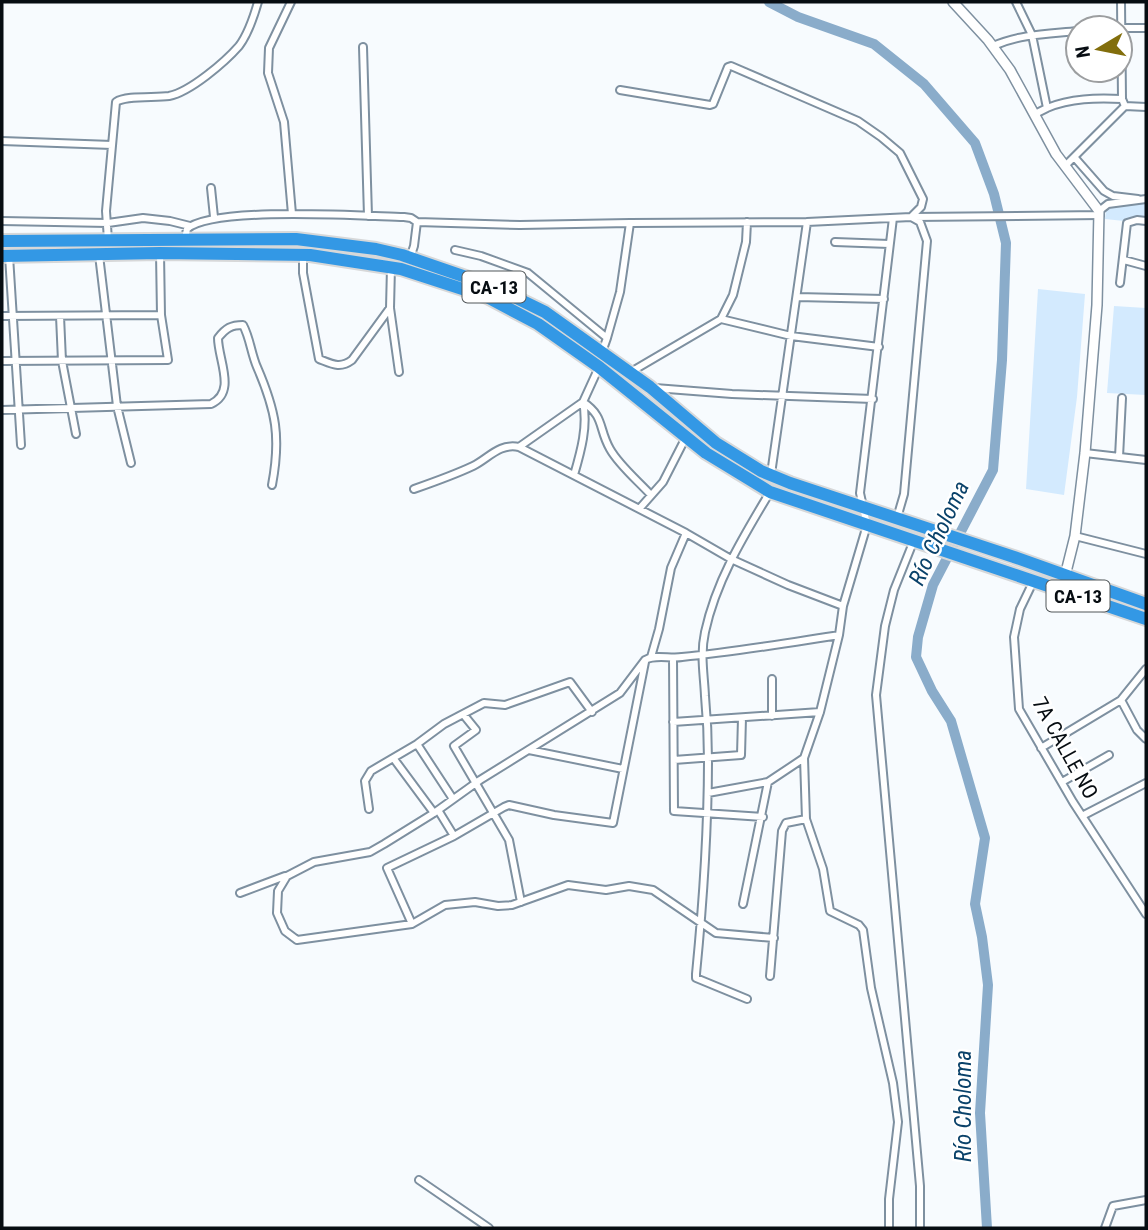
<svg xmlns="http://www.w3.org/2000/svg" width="1148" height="1230" font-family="'Roboto Condensed',sans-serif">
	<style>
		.green { fill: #d3eafe }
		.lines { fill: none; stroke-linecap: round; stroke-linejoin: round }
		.river { stroke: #8aacca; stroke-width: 10 }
		.street-casing { stroke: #7e90a0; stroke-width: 10 }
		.secondary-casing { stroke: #7e90a0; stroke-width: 12 }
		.highway-casing { stroke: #d7d8d9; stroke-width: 16 }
		.street { stroke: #fff; stroke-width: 6 }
		.secondary { stroke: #fff; stroke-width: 9 }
		.highway { stroke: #3398e5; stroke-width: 12 }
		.labels { text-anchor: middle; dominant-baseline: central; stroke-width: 5; stroke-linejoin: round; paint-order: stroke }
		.shield { fill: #fff; stroke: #515659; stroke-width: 2 }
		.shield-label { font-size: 19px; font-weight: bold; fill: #070d12 }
		.street-label { font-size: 21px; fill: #070d12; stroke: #fff }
		.water-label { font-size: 23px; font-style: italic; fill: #0a426a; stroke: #fff }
	</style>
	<rect width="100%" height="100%" fill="#f7fbfe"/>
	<!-- green -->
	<path class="green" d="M1146 201V216L1126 218 1124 221 1105 219 1106 210 1109 206Z
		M1038 289 1085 294 1077 397 1064 495 1026 489Z
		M1114 306 1146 308V395L1107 393Z"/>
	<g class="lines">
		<!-- river -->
		<path class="river" d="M769 2 798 17 874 44 924 84 975 143 994 194 1006 243 1002 360 993 470 933 585 918 637 916 657 932 691 951 721 985 838 975 904 982 937 988 985 980 1113 987 1228"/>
		<!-- street casing -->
		<g class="street-casing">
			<path id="street" d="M291 2 269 48 268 73 284 122 292 214
				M1016 2 1032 35 1047 108 1035 114
				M1120 28H1146
				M993 46C1020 34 1049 34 1078 31
				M363 47 368 216
				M620 90 710 105 713 104 728 67 731 66 858 121 881 137 900 153 923 199 921 207 911 217 807 222
				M1125 106 1146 107
				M1047 108C1071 98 1096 98 1122 99
				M2 141 112 145
				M1075 158 1104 191 1113 196 1138 199
				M1065 166 1125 106 1122 99 1121 2
				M211 188 214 217
				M1099 211 1108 204 1146 199
				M913 217 1100 215
				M2 221 108 223 143 218 170 221 190 226
				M417 222 520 225 630 223
				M185 239 187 229C212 206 364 216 404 217L411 218 417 222 414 246 410 258
				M108 240 106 211 116 102C126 95 155 98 169 96 190 92 225 62 239 46 248 34 254 16 258 2
				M835 242 889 244
				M455 250 481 256 528 273 607 338 602 352
				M99 255 117 406 131 463
				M303 255V273L319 359C332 364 340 369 352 360L390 308
				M9 256 21 445
				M1124 260 1146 266
				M391 267 390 308 399 372
				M1120 283 1127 223 1137 220 1146 221
				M797 297 884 299
				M2 316 161 315
				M60 316 62 361 76 434
				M721 319 791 336 879 347
				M607 338 620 292 630 223 807 222 771 474
				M2 361 168 360 161 315 160 253
				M629 373 721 319 733 295 746 242 747 222
				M655 388 732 394 873 399
				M583 402C605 417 598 428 610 449 619 465 637 480 650 494
				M2 410 211 404C237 392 218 360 218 338 226 328 231 325 243 325 250 338 251 353 257 367 276 411 281 437 272 485
				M519 447 583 402 599 367
				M1085 453 1146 460
				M1119 457 1122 398
				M574 475C581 451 588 426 583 402
				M414 489C434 482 454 475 473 466 489 458 499 443 519 447L686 533 731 559 788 585 843 606
				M640 508 663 482 686 437
				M897 518 904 494 927 241 920 222 911 217
				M1075 536 1146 554
				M914 540 894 590 885 626 876 695 920 1186V1228
				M1033 582 1020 609 1014 637 1019 709 1073 802 1146 914
				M651 657 659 629 671 568 686 533
				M673 658 674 811 763 817
				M772 679V716
				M1121 700 1137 730 1146 739
				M463 714 476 730 454 746 509 840 521 902
				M673 722 820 712
				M417 744 453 799
				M1041 748 1121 700 1146 669
				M529 750 623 769
				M394 759 434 813
				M674 760 741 755 742 718
				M1062 782 1109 755
				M708 793 768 782 804 758
				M369 809 365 781 371 771 417 744 444 724 484 703 505 705 570 682 592 712
				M438 810 454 836
				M1082 816 1146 783
				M240 893 285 876
				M743 904 768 782
				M412 924 387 868 454 836 504 807 509 805 554 815 613 823 645 662
				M774 938 716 933 653 890 629 886 606 890 568 885 512 905 498 906 475 902 445 905 412 924 297 940 285 931 277 913 278 891 287 876 314 862 370 852 384 844 434 813 480 780 620 693 645 660C655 654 670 659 682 657 735 652 787 643 839 635
				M770 976 782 831 786 823 806 819
				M747 999 696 978V974C703 903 708 831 708 760 708 739 707 717 705 696 704 674 700 655 705 632 716 581 743 537 770 492
				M419 1180 489 1228
				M889 1228V1199L898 1122 893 1083 871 988 863 930 859 925 830 911 823 869 806 819 804 758 820 712 839 635 843 606 867 525 860 493 893 218
				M1105 1228 1113 1206 1146 1200"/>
		</g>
		<!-- secondary casing -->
		<g class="secondary-casing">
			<path id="secondary" d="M953 2 988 40 1010 70 1056 154 1099 211 1097 305 1085 453 1075 536 1065 576"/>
		</g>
		<!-- highway casing -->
		<g class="highway-casing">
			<path id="highway" d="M2 241 296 239 376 249 402 255 492 286 545 312 650 387 716 443 761 471 790 483 1014 557 1146 604
				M2 256 160 253 310 255 401 269 487 297 538 324 599 367 706 453 770 492 1146 619"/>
		</g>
		<!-- street -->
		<use href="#street" class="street"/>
		<!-- secondary -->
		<use href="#secondary" class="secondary"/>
		<!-- highway -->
		<use href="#highway" class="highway"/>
	</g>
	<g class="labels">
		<!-- shield labels -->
		<g class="shield">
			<rect x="462.5" y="271.5" width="63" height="31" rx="5"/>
			<rect x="1046.5" y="580.5" width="63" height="31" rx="5"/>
		</g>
		<g class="shield-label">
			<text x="494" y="287">CA-13</text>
			<text x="1078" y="596">CA-13</text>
		</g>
		<!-- street labels -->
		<g class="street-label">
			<text transform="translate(1065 748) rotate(61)">7A CALLE NO</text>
		</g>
		<!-- water labels -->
		<g class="water-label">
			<text transform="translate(939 533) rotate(-65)">Río Choloma</text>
			<text transform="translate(963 1106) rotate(-90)">Río Choloma</text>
		</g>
	</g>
	<!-- border -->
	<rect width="1148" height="1230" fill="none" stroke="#070d12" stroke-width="7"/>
	<!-- north arrow -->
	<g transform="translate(1099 49) rotate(260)"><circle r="33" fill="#ffffff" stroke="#9c9ea0" stroke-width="2"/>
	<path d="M0-5L12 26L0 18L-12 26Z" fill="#826e0c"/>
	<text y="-10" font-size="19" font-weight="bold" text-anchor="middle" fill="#070d12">N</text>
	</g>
</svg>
